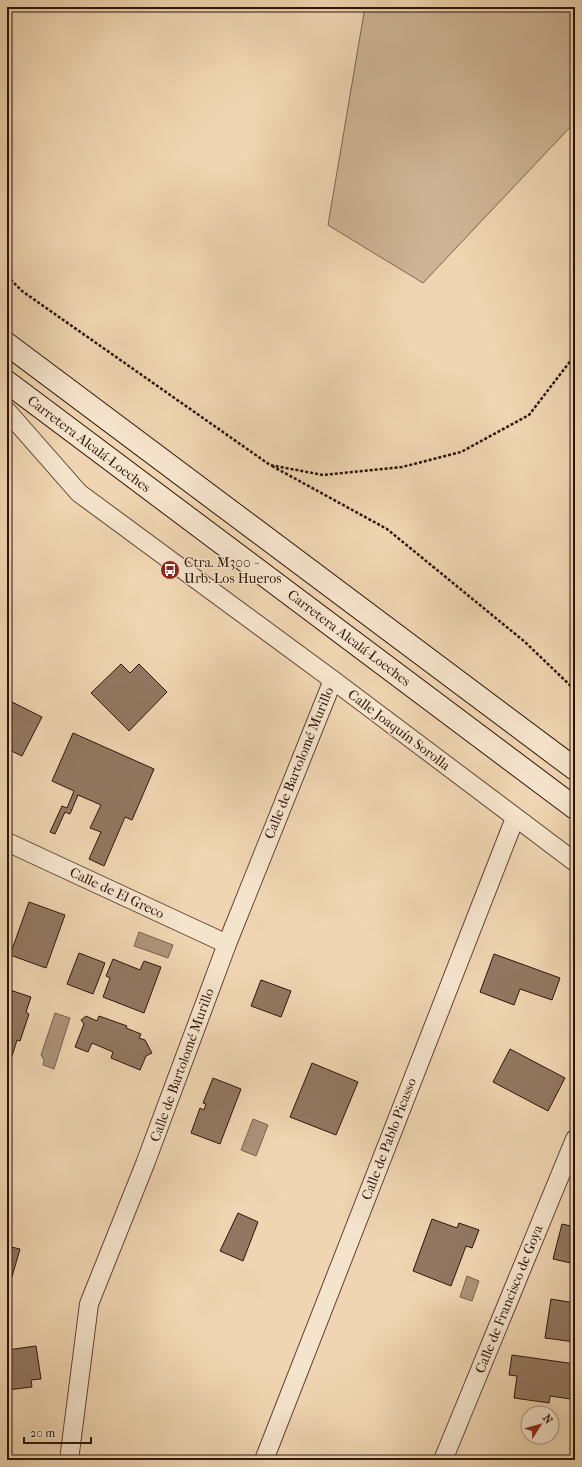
<svg xmlns="http://www.w3.org/2000/svg" width="582" height="1467" font-family="'IM FELL French Canon',serif">
	<style>
		.green { fill: #ceb495; stroke: #7e6450 }
		.water { fill: #ad9379; stroke: #7a604d }
		.building { fill: #927861; stroke: #2e140b }
		.lines { fill: none; stroke-linecap: round; stroke-linejoin: round }
		.street-casing { stroke: #5e4434; stroke-width: 20 }
		.secondary-casing { stroke: #2e140b; stroke-width: 24 }
		.path { stroke: #2e140b; stroke-width: 2.5; stroke-dasharray: 3 2; stroke-linecap: butt }
		.street { stroke: #f5e4cc; stroke-width: 18 }
		.secondary { stroke: #f5e4cc; stroke-width: 22 }
		.labels { text-anchor: middle; dominant-baseline: central; stroke-width: 3; stroke-linejoin: round; paint-order: stroke }
		.street-label { font-size: 14px; fill: #2e140b; stroke: #f5e4cc }
		.poi-label { font-size: 14px; fill: #2e140b; stroke: #f5e4cc; text-anchor: start }
	</style>
	<rect width="100%" height="100%" fill="#efd5b1"/>
	<filter id="stains"><feTurbulence type="fractalNoise" baseFrequency=".005" numOctaves="4"/><feColorMatrix values="0 0 0 0 .2 0 0 0 0 .09 0 0 0 0 .02 0 0 0 .5 -.17"/></filter>
	<radialGradient id="worn" r=".72"><stop offset=".6" stop-color="#630" stop-opacity="0"/><stop offset="1" stop-color="#630" stop-opacity=".3"/></radialGradient>
	<!-- green -->
	<path class="green" d="M365 7H575V122L423 283 328 225Z"/>
	<!-- water -->
	<path class="water" d="M139 932 173 945 168 958 134 946Z
		M55 1013 70 1018 54 1069 43 1065 44 1060 41 1055Z
		M253 1119 268 1125 256 1156 241 1150Z
		M467 1276 479 1281 472 1301 460 1297Z"/>
	<!-- building -->
	<path class="building" d="M121 664 130 673 139 664 167 692 129 731 91 693Z
		M8 700 42 717 22 756 7 749Z
		M73 733 154 769 132 820 125 817 104 866 89 859 101 832 90 828 101 805 78 795 70 814 65 812 55 834 50 832 62 806 67 808 74 791 52 781Z
		M29 902 65 915 46 968 10 955Z
		M79 953 105 963 93 994 67 984Z
		M494 954 560 978 552 1000 520 989 514 1005 480 992Z
		M113 959 140 970 144 961 161 967 144 1013 103 997 110 978 106 976Z
		M261 980 291 991 281 1017 251 1006Z
		M7 989 31 997 26 1012 29 1014 20 1041 17 1040 12 1056 7 1054Z
		M86 1016 97 1021 99 1016 127 1026 126 1028 141 1034 139 1038 145 1040 152 1053 146 1056 140 1070 111 1058 113 1052 92 1043 88 1052 75 1047 84 1024 81 1020Z
		M510 1049 565 1078 548 1111 493 1082Z
		M312 1063 358 1082 336 1135 290 1117Z
		M213 1078 241 1089 220 1144 191 1133 200 1108 204 1110 206 1104 203 1103Z
		M238 1213 258 1222 243 1261 220 1251Z
		M432 1219 457 1228 459 1223 479 1230 472 1248 466 1246 451 1286 413 1271Z
		M562 1224 575 1227V1264L553 1259Z
		M7 1246 20 1249 7 1294Z
		M551 1299 575 1303V1342L545 1338Z
		M36 1346 41 1379 31 1380 32 1387 7 1390V1350Z
		M512 1355 575 1364V1385H573L571 1399 550 1396 549 1403 514 1398 517 1376 509 1375Z
		M7 1435H10L11 1460H7Z"/>
	<g class="lines">
		<!-- street casing -->
		<g class="street-casing">
			<path id="street" d="M7 411 79 493 333 680 575 862
				M7 842 227 944
				M69 1460 89 1304 145 1164 227 944 333 680
				M264 1460 515 818
				M443 1460 575 1139"/>
		</g>
		<!-- secondary casing -->
		<g class="secondary-casing">
			<path id="secondary" d="M7 344 575 769
				M7 382 575 808"/>
		</g>
		<!-- path -->
		<path class="path" d="M7 276 22 291 270 465 323 475 402 467 461 452 529 415 575 355
			M272 466 387 529 525 642 575 690"/>
		<!-- street -->
		<use href="#street" class="street"/>
		<!-- secondary -->
		<use href="#secondary" class="secondary"/>
	</g>
	<!-- icons -->
	<defs>
		<g id="bus-disc" transform="scale(1)"><circle r="9.5" fill="#8f2418" stroke="#f5e4cc"/><path d="M-5-6H5V4H4V6H2V4H-2V6H-4V4H-5ZM-3.5-4V0h7V-4ZM-3.5 1.2v1.5H-2V1.2ZM2 1.2v1.5H3.5V1.2Z" fill="#fff"/></g>
	</defs>
	<g fill-rule="evenodd">
		<use href="#bus-disc" x="170" y="570"/>
	</g>
	<g class="labels">
		<!-- street labels -->
		<g class="street-label">
			<text transform="translate(89 444) rotate(37)">Carretera Alcalá-Loeches</text>
			<text transform="translate(349 638) rotate(37)">Carretera Alcalá-Loeches</text>
			<text transform="translate(399 730) rotate(37)">Calle Joaquín Sorolla</text>
			<text transform="translate(299 763) rotate(-68)">Calle de Bartolomé Murillo</text>
			<text transform="translate(117 893) rotate(25)">Calle de El Greco</text>
			<text transform="translate(182 1065) rotate(-70)">Calle de Bartolomé Murillo</text>
			<text transform="translate(389 1139) rotate(-69)">Calle de Pablo Picasso</text>
			<text transform="translate(509 1299) rotate(-68)">Calle de Francisco de Goya</text>
		</g>
		<!-- poi labels -->
		<g class="poi-label">
			<text x="184" y="562">Ctra. M300 -<tspan x="184" dy="16">Urb. Los Hueros</tspan></text>
		</g>
	</g>
	<!-- margin -->
	<rect width="582" height="1467" fill="none" stroke="#efd5b1" stroke-width="24"/>
	<rect x="8" y="8" width="566" height="1451" fill="none" stroke="#2e140b" stroke-width="2"/>
	<rect x="12" y="12" width="558" height="1443" fill="none" stroke="#2e140b"/>
	<!-- north arrow -->
	<g transform="translate(540 1425) rotate(53)"><circle r="19" fill="#f5e4cc" stroke="#a5917f"/>
	<path d="M0-3L7 15L0 10L-7 15Z" fill="#8f2418"/>
	<text y="-6" font-size="11" font-weight="bold" text-anchor="middle" fill="#2e140b">N</text>
	</g>
	<!-- scale -->
	<path d="M24 1437v6h67v-6" fill="none" stroke="#2e140b" stroke-width="2"/>
	<text x="30" y="1437" font-size="12" fill="#2e140b" stroke="#f5e4cc" stroke-width="3" paint-order="stroke">20 m</text>
	<rect width="100%" height="100%" filter="url(#stains)"/>
	<rect width="100%" height="100%" fill="url(#worn)"/>
</svg>
